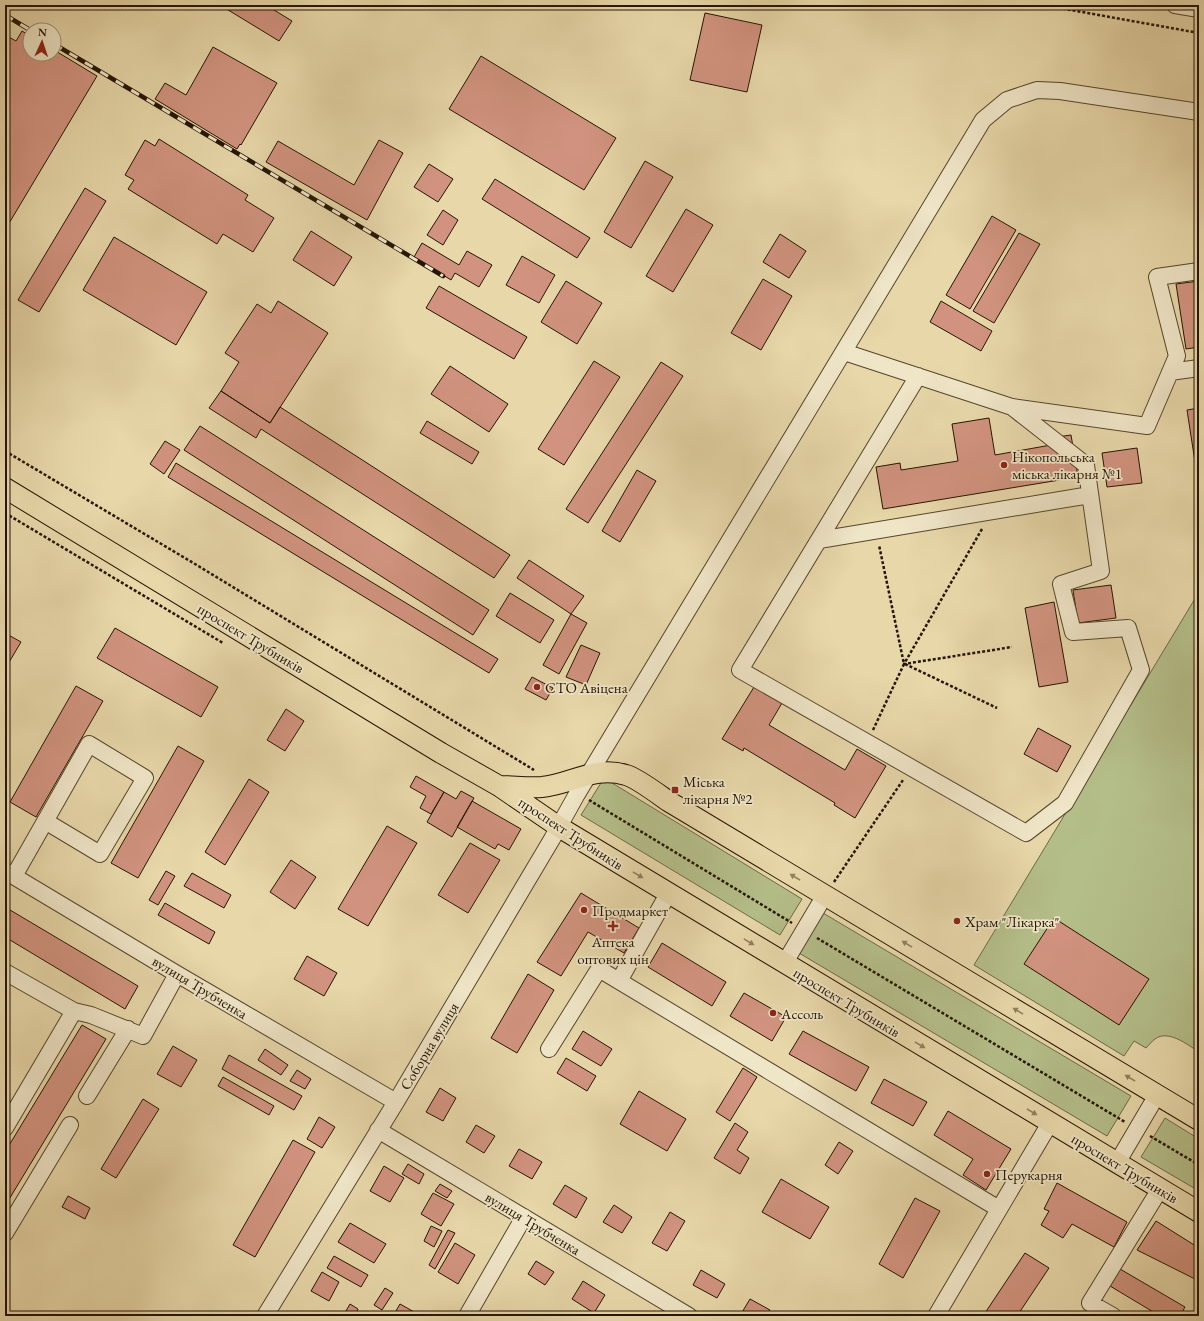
<svg xmlns="http://www.w3.org/2000/svg" width="1204" height="1321" font-family="'EB Garamond',serif">
	<style>
		.green { fill: #b4be89; stroke: #6c6a45 }
		.building { fill: #d1937f; stroke: #251501 }
		.lines { fill: none; stroke-linecap: round; stroke-linejoin: round }
		.minor-casing { stroke: #56462b; stroke-width: 18 }
		.major-casing { stroke: #251501; stroke-width: 22 }
		.path { stroke: #251501; stroke-width: 2.5; stroke-dasharray: 3 2; stroke-linecap: butt }
		.minor { stroke: #efe5c7; stroke-width: 16 }
		.major { stroke: #e7d7a9; stroke-width: 20 }
		.rail-casing { stroke: #251501; stroke-width: 4.5 }
		.rail { stroke: #efe5c7; stroke-width: 3; stroke-dasharray: 9; stroke-linecap: butt }
		.oneway { fill: #90805d }
		.poi-dot { fill: #8f2418; stroke: #efe5c7; stroke-width: 1.5 }
		.labels { text-anchor: middle; dominant-baseline: central; stroke-width: 3.5; stroke-linejoin: round; paint-order: stroke }
		.poi-label { font-size: 15px; fill: #251501; stroke: #efe5c7; text-anchor: start }
		.street-label { font-size: 15px; fill: #251501; stroke: #efe5c7 }
	</style>
	<rect width="100%" height="100%" fill="#e7d7a9"/>
	<filter id="stains"><feTurbulence type="fractalNoise" baseFrequency=".005" numOctaves="4"/><feColorMatrix values="0 0 0 0 .2 0 0 0 0 .09 0 0 0 0 .02 0 0 0 .5 -.17"/></filter>
	<radialGradient id="worn" r=".72"><stop offset=".6" stop-color="#630" stop-opacity="0"/><stop offset="1" stop-color="#630" stop-opacity=".3"/></radialGradient>
	<!-- green -->
	<path class="green" d="M1199 592V1052C1188 1045 1168 1029 1155 1039 1152 1041 1149 1045 1146 1048L1134 1041 1124 1056 974 965Z
		M604 778 802 899 780 935 581 815Z
		M823 913 1131 1096 1107 1136 799 953Z
		M1165 1118 1199 1139V1191L1141 1157Z"/>
	<!-- building -->
	<path class="building" d="M220 5H266L292 21 279 41Z
		M705 13 762 25 747 92 690 80Z
		M22 31 30 36V54H54V50L97 76 5 230V35L16 41Z
		M213 47 277 83 241 145 240 144 237 149 155 99 165 83 186 95Z
		M481 56 616 138 584 190 449 109Z
		M159 139 248 195 245 200 274 218 253 252 223 234 217 244 128 189 134 180 125 175 145 140 155 146Z
		M379 140 403 153 367 220 266 162 278 141 354 185Z
		M645 161 673 177 631 248 604 232Z
		M429 164 453 179 438 202 414 187Z
		M495 179 590 238 577 258 482 199Z
		M85 188 106 201 39 312 18 300Z
		M686 209 713 225 673 292 646 276Z
		M443 210 458 220 443 245 427 235Z
		M992 216 1016 230 970 309 946 295Z
		M311 231 352 257 334 286 293 260Z
		M1019 233 1040 244 994 323 973 311Z
		M780 234 806 251 789 278 763 262Z
		M114 237 207 292 176 345 83 290Z
		M422 243 459 265 467 251 492 265 479 287 455 273 451 280 414 257Z
		M522 256 555 275 539 303 506 285Z
		M763 279 792 296 761 350 731 333Z
		M566 281 602 303 577 344 541 322Z
		M1199 281V347L1186 349 1176 284Z
		M439 286 527 337 514 359 426 308Z
		M278 301 328 333 270 423 221 391 239 362 225 353 257 304 271 313Z
		M941 301 992 331 981 351 930 322Z
		M594 361 620 377 564 465 538 449Z
		M661 362 683 376 588 523 566 509Z
		M450 366 508 404 489 432 431 394Z
		M221 391 270 423 280 407 510 555 494 578 261 429 256 438 209 408Z
		M1199 408V462H1195L1187 410Z
		M989 418 995 455 1051 445 1050 438 1071 435 1078 477 883 509 876 467 900 463 901 470 958 461 952 424Z
		M427 421 479 452 472 464 420 433Z
		M200 426 489 610 473 635 184 450Z
		M165 441 180 450 164 474 150 464Z
		M1137 448 1142 483 1107 487 1102 453Z
		M176 463 498 659 489 673 168 477Z
		M637 470 656 481 620 542 602 531Z
		M529 560 584 596 571 614 517 578Z
		M1111 585 1116 618 1078 623 1073 590Z
		M510 593 554 620 540 643 496 616Z
		M1054 602 1068 682 1039 687 1025 608Z
		M571 614 587 623 559 674 543 665Z
		M115 628 218 687 201 717 97 658Z
		M5 633 21 642 8 664 5 662Z
		M581 645 600 653 586 685 566 677Z
		M532 677 553 688 546 700 525 689Z
		M76 686 103 701 36 817 10 802Z
		M754 687 782 703 769 725 845 770 857 749 886 766 855 818 834 805 835 803 744 748 743 751 722 739Z
		M286 709 304 721 285 751 267 740Z
		M1038 728 1071 746 1057 772 1024 754Z
		M178 746 204 761 138 878 111 863Z
		M416 776 444 792 431 814 420 808 426 796 410 787Z
		M249 779 269 792 225 865 205 852Z
		M461 791 474 798 452 837 427 822 444 792 456 799Z
		M472 801 521 829 509 850 498 844 495 849 457 827Z
		M387 826 417 843 368 926 338 909Z
		M470 843 500 860 468 913 438 895Z
		M291 860 316 877 295 909 270 892Z
		M166 871 175 876 158 905 149 900Z
		M192 873 231 895 224 908 184 886Z
		M581 893 639 928 624 953 588 932 561 976 537 962Z
		M165 903 215 932 209 944 158 915Z
		M5 907 138 986 125 1009 5 937Z
		M1054 918 1149 979 1119 1025 1024 964Z
		M662 943 726 982 712 1006 648 967Z
		M307 956 337 973 324 996 294 979Z
		M528 974 554 990 517 1053 491 1038Z
		M744 993 786 1017 772 1041 730 1016Z
		M82 1025 106 1039 5 1206V1152Z
		M583 1031 612 1049 601 1066 572 1049Z
		M803 1031 869 1067 856 1091 789 1054Z
		M173 1046 197 1060 181 1087 157 1074Z
		M265 1049 288 1065 281 1075 258 1060Z
		M229 1055 302 1096 294 1110 222 1069Z
		M566 1058 596 1076 587 1091 557 1073Z
		M743 1068 757 1077 730 1121 716 1112Z
		M297 1070 311 1079 305 1089 290 1081Z
		M223 1077 274 1106 269 1115 218 1086Z
		M884 1079 927 1102 913 1126 871 1103Z
		M440 1088 456 1098 443 1121 426 1112Z
		M639 1091 686 1119 667 1151 620 1124Z
		M143 1099 159 1109 116 1178 101 1169Z
		M948 1111 1011 1149 986 1190 963 1175 973 1159 934 1135Z
		M319 1117 335 1127 322 1148 307 1139Z
		M735 1123 748 1132 737 1150 749 1158 740 1174 714 1158Z
		M476 1125 495 1136 484 1153 466 1142Z
		M293 1140 315 1152 255 1257 233 1245Z
		M839 1142 853 1151 838 1174 825 1165Z
		M519 1149 542 1162 532 1179 509 1166Z
		M408 1164 424 1174 419 1184 402 1174Z
		M384 1166 404 1178 390 1202 370 1191Z
		M781 1179 829 1207 810 1239 762 1212Z
		M1057 1183 1127 1222 1114 1247 1072 1224 1063 1238 1041 1225 1049 1211 1044 1209Z
		M440 1184 452 1191 447 1198 435 1191Z
		M565 1185 587 1198 576 1218 553 1204Z
		M433 1193 454 1204 441 1226 421 1214Z
		M68 1196 90 1208 85 1219 62 1207Z
		M915 1198 940 1211 903 1278 879 1264Z
		M614 1205 632 1217 622 1233 603 1222Z
		M670 1212 685 1221 667 1251 652 1243Z
		M1156 1221 1199 1248V1281L1137 1250Z
		M350 1223 386 1244 374 1263 338 1242Z
		M431 1226 442 1231 434 1247 424 1241Z
		M448 1230 455 1233 435 1269 429 1265Z
		M455 1243 475 1255 458 1284 438 1272Z
		M1025 1253 1049 1268 1017 1316H990L985 1313Z
		M334 1256 368 1275 361 1287 327 1268Z
		M536 1261 554 1272 545 1285 528 1274Z
		M1120 1269 1185 1307 1180 1316H1160L1110 1286Z
		M701 1270 725 1284 717 1298 693 1285Z
		M322 1272 339 1282 329 1301 311 1291Z
		M583 1281 605 1295 594 1313 572 1299Z
		M385 1288 393 1293 382 1310 374 1305Z
		M750 1299 770 1310 766 1316H743L741 1314Z
		M350 1304 358 1309 355 1316H343Z
		M400 1304 416 1313 414 1316H393Z
		M630 1312 636 1316H627Z"/>
	<g class="lines">
		<!-- minor casing -->
		<g class="minor-casing">
			<path id="minor" d="M1175 5 1199 9
				M844 352 1012 407 1147 426 1177 356 1157 277 1199 271
				M1170 372 1199 368
				M918 376 740 670 1026 833 1065 803 1141 670 1128 628 1073 632 1061 584 1101 571 1086 465 1012 407
				M819 540 1090 495
				M5 871 177 974 396 1102
				M14 876 89 744 145 778 100 854 45 821
				M784 964 825 895
				M5 972 74 1011
				M619 981 668 894
				M549 1049 599 969 999 1209
				M87 1096 128 1029
				M5 1128 74 1011 91 1015 143 1036 177 974
				M378 1130 689 1316
				M1117 1163 1157 1095
				M5 1233 70 1125
				M265 1316 396 1102 552 839 577 794 983 120 1007 100 1037 90 1060 91 1199 112
				M467 1316 524 1217
				M936 1316 1050 1123
				M1113 1316 1090 1303 1160 1189"/>
		</g>
		<!-- major casing -->
		<g class="major-casing">
			<path id="major" d="M5 488 441 753 499 786 559 827 1199 1212
				M499 786C513 786 528 788 542 787 572 784 595 765 626 775 637 778 658 794 668 801L1199 1120"/>
		</g>
		<!-- path -->
		<path class="path" d="M1043 5 1199 33
			M5 451 195 564 534 770
			M5 513 223 643
			M982 529 904 664 1012 647
			M905 664 997 708
			M873 730 904 664 879 545
			M589 800 792 923
			M834 882 903 780
			M817 938 1125 1122
			M1150 1136 1199 1165"/>
		<!-- minor -->
		<use href="#minor" class="minor"/>
		<!-- major -->
		<use href="#major" class="major"/>
		<!-- rail casing -->
		<g class="rail-casing">
			<path id="rail" d="M5 15 30 30
				M54 44 443 276"/>
		</g>
		<!-- rail -->
		<use href="#rail" class="rail"/>
	</g>
	<!-- one-way arrows -->
	<defs><path id="oneway-solid" d="M-6-.8H1V-3.2L6.5 0L1 3.2V.8H-6Z"/></defs>
	<g class="oneway">
		<use href="#oneway-solid" transform="translate(638 875) rotate(31)"/>
		<use href="#oneway-solid" transform="translate(795 877) rotate(-149)"/>
		<use href="#oneway-solid" transform="translate(749 942) rotate(31)"/>
		<use href="#oneway-solid" transform="translate(907 944) rotate(-149)"/>
		<use href="#oneway-solid" transform="translate(1018 1011) rotate(-149)"/>
		<use href="#oneway-solid" transform="translate(920 1045) rotate(31)"/>
		<use href="#oneway-solid" transform="translate(1130 1078) rotate(-149)"/>
		<use href="#oneway-solid" transform="translate(1032 1112) rotate(31)"/>
	</g>
	<!-- markers -->
	<g class="poi-dot">
		<circle cx="1004" cy="465" r="4"/>
		<circle cx="537" cy="687" r="4"/>
		<rect x="671" y="786" width="8" height="8" rx="2"/>
		<circle cx="584" cy="910" r="4"/>
		<circle cx="957" cy="921" r="4"/>
		<path d="M611 920h4v4h4v4h-4v4h-4v-4h-4v-4h4z"/>
		<circle cx="773" cy="1013" r="4"/>
		<circle cx="987" cy="1174" r="4"/>
	</g>
	<g class="labels">
		<!-- poi labels -->
		<g class="poi-label">
			<text x="1012" y="456">Нікопольська<tspan x="1012" dy="17">міська лікарня №1</tspan></text>
			<text x="545" y="687">СТО Авіцена</text>
			<text x="683" y="781">Міська<tspan x="683" dy="17">лікарня №2</tspan></text>
			<text x="592" y="910">Продмаркет</text>
			<text x="965" y="921">Храм "Лікарка"</text>
			<text x="613" y="941" text-anchor="middle">Аптека<tspan x="613" dy="17">оптових цін</tspan></text>
			<text x="781" y="1013">Ассоль</text>
			<text x="995" y="1174">Перукарня</text>
		</g>
		<!-- street labels -->
		<g class="street-label">
			<text transform="translate(251 638) rotate(31)">проспект Трубників</text>
			<text transform="translate(571 833) rotate(33)">проспект Трубників</text>
			<text transform="translate(200 987) rotate(31)">вулиця Трубченка</text>
			<text transform="translate(847 1002) rotate(31)">проспект Трубників</text>
			<text transform="translate(429 1046) rotate(-59)">Соборна вулиця</text>
			<text transform="translate(1125 1168) rotate(31)">проспект Трубників</text>
			<text transform="translate(533 1223) rotate(31)">вулиця Трубченка</text>
		</g>
	</g>
	<!-- margin -->
	<rect width="1204" height="1321" fill="none" stroke="#e7d7a9" stroke-width="20"/>
	<rect x="6" y="6" width="1192" height="1309" fill="none" stroke="#251501" stroke-width="2"/>
	<rect x="10" y="10" width="1184" height="1301" fill="none" stroke="#251501"/>
	<!-- north arrow -->
	<g transform="translate(42 42) rotate(3)"><circle r="19" fill="#efe5c7" stroke="#9e9278"/>
	<path d="M0-3L7 15L0 10L-7 15Z" fill="#8f2418"/>
	<text y="-6" font-size="11" font-weight="bold" text-anchor="middle" fill="#251501">N</text>
	</g>
	<rect width="100%" height="100%" filter="url(#stains)"/>
	<rect width="100%" height="100%" fill="url(#worn)"/>
</svg>
